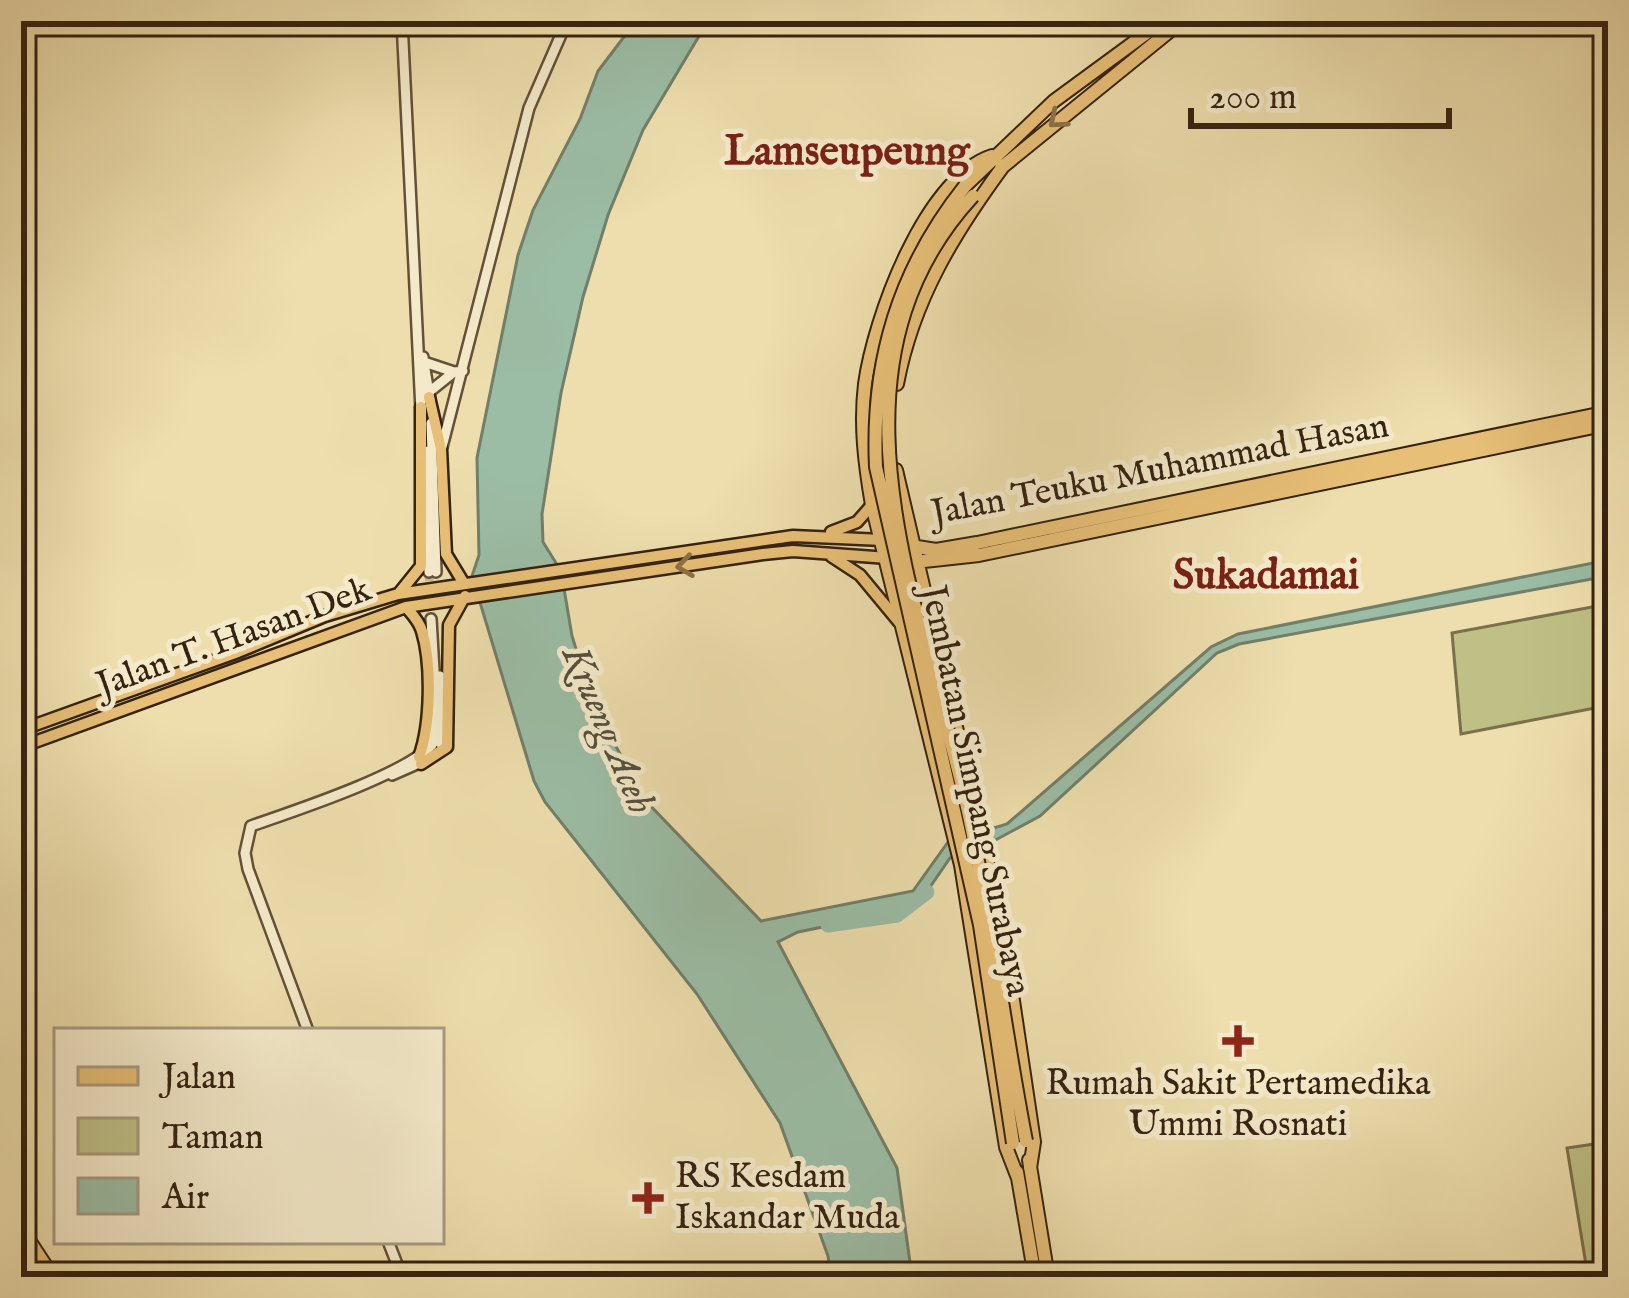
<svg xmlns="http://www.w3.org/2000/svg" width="1629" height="1298" font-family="'IM FELL English',serif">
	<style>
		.green { fill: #bec086; stroke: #7a714c; stroke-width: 3 }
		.water { fill: #9bbda5; stroke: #727f6a; stroke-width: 3 }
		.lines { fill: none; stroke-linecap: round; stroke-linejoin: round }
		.river { stroke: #9bbda5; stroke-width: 15 }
		.tertiary-tunnel { stroke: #c9b88e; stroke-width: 9; stroke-dasharray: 9 4.5; stroke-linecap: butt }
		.tertiary-casing { stroke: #635138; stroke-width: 14 }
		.primary-casing { stroke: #352211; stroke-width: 15 }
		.trunk-casing { stroke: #352211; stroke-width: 16 }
		.tertiary { stroke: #f4eaca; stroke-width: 9 }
		.primary { stroke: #e7bf76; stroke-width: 10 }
		.trunk { stroke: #e7bf76; stroke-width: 12 }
		.trunk-bridge-casing { stroke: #352211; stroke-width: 16; stroke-linecap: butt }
		.trunk-bridge { stroke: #e7bf76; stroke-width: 12 }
		.oneway { stroke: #8e7044 }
		.poi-dot { fill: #8f2418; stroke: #f4eaca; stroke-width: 4.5 }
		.labels { text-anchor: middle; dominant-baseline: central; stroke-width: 10; stroke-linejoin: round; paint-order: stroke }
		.street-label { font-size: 36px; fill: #352211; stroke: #f4eaca }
		.poi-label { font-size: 36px; fill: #352211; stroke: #f4eaca }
		.water-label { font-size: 39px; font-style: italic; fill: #54503d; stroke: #f4eaca }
		.quarter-label { font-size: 42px; font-weight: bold; fill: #7a1f14; stroke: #f4eaca }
	</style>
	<rect width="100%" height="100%" fill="#eedead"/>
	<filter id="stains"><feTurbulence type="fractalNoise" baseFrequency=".00167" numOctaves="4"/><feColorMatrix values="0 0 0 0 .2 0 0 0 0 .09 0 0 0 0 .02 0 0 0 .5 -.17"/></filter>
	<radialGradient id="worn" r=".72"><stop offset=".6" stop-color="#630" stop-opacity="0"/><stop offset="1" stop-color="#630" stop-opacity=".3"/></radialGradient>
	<!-- green -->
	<path class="green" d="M1608 604V670L1595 673 1600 707 1461 734 1452 633Z
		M1608 1142V1277H1588L1567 1148Z"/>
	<!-- water -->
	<path class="water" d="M636 21H708L643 130 608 215 583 297 561 393 542 514 543 542 561 571 572 636 587 685 613 741 645 800 761 921 913 891 948 842 1007 824 1211 647 1238 634 1608 560V576L1239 644 1217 653 1040 816 990 843 950 858 919 903 897 912 798 932 778 942 897 1168 912 1277H831L828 1256 780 1123 697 994 545 802 534 781 472 576 479 555 477 458 518 255 533 210 580 119 598 71Z"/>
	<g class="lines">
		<!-- river -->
		<path class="river" d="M828 925 897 915 927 892"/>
		<!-- tertiary-tunnel -->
		<path class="tertiary-tunnel" d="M429 572 431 619"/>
		<!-- tertiary casing -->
		<g class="tertiary-casing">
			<path id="tertiary" d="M402 21 421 410
				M423 357 430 400
				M424 362 454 372 463 371
				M429 392 454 372
				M431 423 436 572
				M442 447 529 108 567 21
				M425 451 429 572
				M440 743 443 716 440 676
				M392 775 426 760
				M308 1031 248 869 245 853 251 826C294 811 404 775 432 745L436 705 431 619
				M388 1241 402 1277"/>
		</g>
		<!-- primary casing -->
		<g class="primary-casing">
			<path id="primary" d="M429 397 441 449 446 554 463 582
				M831 532 857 522 872 505
				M831 556 860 575 899 622
				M400 592 421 566V407
				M406 607C412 614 419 621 422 631 432 664 431 725 419 757
				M21 730 238 652 325 616 398 594 793 536 883 540
				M21 747 406 607 763 554 793 551 888 558
				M421 764 447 747 449 625 465 596"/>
		</g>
		<!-- trunk casing -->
		<g class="trunk-casing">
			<path id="trunk" d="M992 156C924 179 874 319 865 384 860 425 865 464 872 505L961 865 1006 1147 1018 1178
				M1001 168 1182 21
				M965 186 1054 101 1163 21
				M897 384C913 299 954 233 1004 165
				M896 470 1001 920 1034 1142 1030 1168
				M911 546 936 550 977 543 1608 412
				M915 562 979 555 1608 424
				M1029 1160 1048 1277
				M1017 1172 1035 1277
				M21 1228 53 1277
				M21 1252 37 1277"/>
		</g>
		<!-- tertiary -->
		<use href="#tertiary" class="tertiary"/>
		<!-- primary -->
		<use href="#primary" class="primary"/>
		<!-- trunk -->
		<use href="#trunk" class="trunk"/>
		<!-- trunk-bridge casing -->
		<g class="trunk-bridge-casing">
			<path id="trunk-bridge" d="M965 186C899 269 871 361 876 467L980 925 1013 1143
				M973 196C809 374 926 615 969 816 992 923 1005 1033 1026 1141"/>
		</g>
		<!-- trunk-bridge -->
		<use href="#trunk-bridge" class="trunk-bridge"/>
	</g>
	<!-- one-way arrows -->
	<defs><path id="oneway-chevron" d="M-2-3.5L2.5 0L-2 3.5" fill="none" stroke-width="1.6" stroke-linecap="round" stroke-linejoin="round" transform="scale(3)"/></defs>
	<g class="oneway">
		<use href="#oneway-chevron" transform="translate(1057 120) rotate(140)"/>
		<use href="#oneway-chevron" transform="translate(685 566) rotate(172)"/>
	</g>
	<!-- markers -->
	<g class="poi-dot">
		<path d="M1232 1023h12v12h12v12h-12v12h-12v-12h-12v-12h12z"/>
		<path d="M642 1180h12v12h12v12h-12v12h-12v-12h-12v-12h12z"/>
	</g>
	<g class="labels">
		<!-- street labels -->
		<g class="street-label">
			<text transform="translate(1160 470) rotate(-11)">Jalan Teuku Muhammad Hasan</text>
			<text transform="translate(234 638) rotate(-20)">Jalan T. Hasan Dek</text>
			<text transform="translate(975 791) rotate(78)">Jembatan Simpang Surabaya</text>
		</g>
		<!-- poi labels -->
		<g class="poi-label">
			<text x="1238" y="1084">Rumah Sakit Pertamedika<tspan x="1238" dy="41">Ummi Rosnati</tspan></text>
			<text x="675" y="1177" text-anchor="start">RS Kesdam<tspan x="675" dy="41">Iskandar Muda</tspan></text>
		</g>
		<!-- water labels -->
		<g class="water-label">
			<text transform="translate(607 730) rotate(67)">Krueng Aceh</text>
		</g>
		<!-- quarter labels -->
		<g class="quarter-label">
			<text x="847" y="152">Lamseupeung</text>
			<text x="1266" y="576">Sukadamai</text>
		</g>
	</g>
	<!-- margin -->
	<rect width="1629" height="1298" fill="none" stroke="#eedead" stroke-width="72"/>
	<rect x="24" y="24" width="1581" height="1250" fill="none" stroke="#352211" stroke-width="6"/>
	<rect x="36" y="36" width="1557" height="1226" fill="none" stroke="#352211" stroke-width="3"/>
	<!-- legend -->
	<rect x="54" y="1028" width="390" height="216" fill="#f4eaca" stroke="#a89a80" stroke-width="3"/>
	<rect x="78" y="1067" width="60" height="18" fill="#e7bf76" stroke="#a89a80" stroke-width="3"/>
	<text x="162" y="1088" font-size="36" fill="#352211">Jalan</text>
	<rect x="78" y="1118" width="60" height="36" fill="#bec086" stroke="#a89a80" stroke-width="3"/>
	<text x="162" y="1148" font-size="36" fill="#352211">Taman</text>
	<rect x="78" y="1178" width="60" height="36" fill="#9bbda5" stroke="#a89a80" stroke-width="3"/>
	<text x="162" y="1208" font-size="36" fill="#352211">Air</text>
	<!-- scale -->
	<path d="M1191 108v18h258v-18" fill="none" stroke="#352211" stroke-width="6"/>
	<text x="1209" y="108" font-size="36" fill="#352211" stroke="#f4eaca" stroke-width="9" paint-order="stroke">200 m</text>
	<rect width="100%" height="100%" filter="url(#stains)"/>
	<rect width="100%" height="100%" fill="url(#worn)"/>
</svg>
